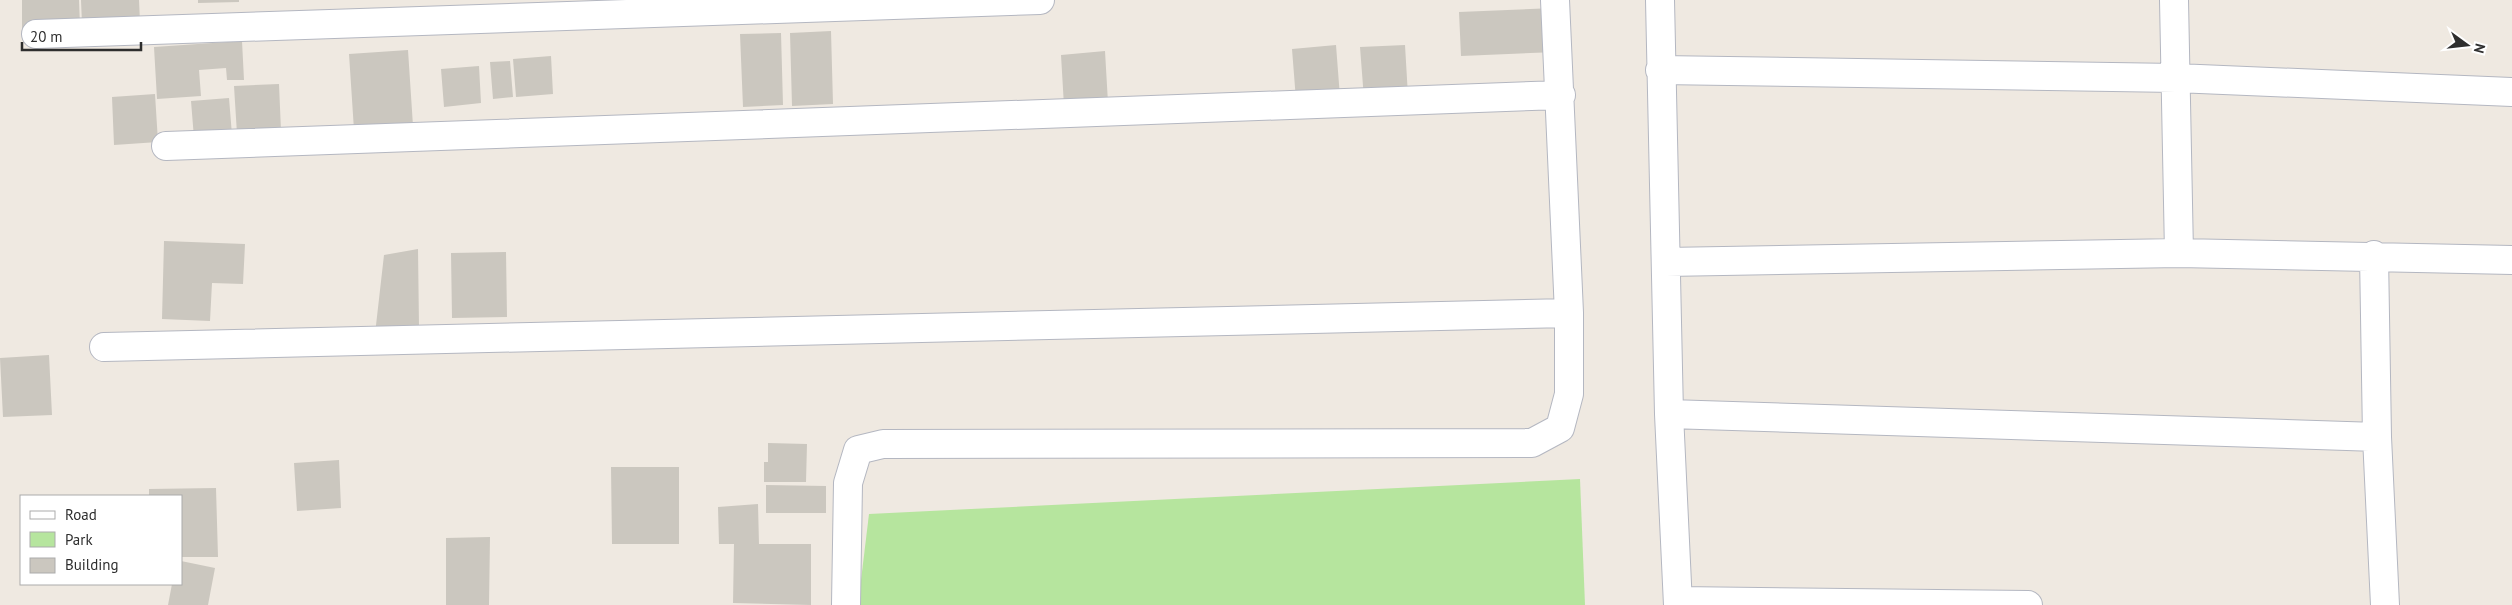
<svg xmlns="http://www.w3.org/2000/svg" width="2512" height="605" font-family="'PT Sans',sans-serif">
	<style>
		.green { fill: #b6e59e }
		.building { fill: #cbc7bf }
		.lines { fill: none; stroke-linecap: round; stroke-linejoin: round }
		.minor-casing { stroke: #b4b7c1; stroke-width: 30 }
		.minor { stroke: #fff; stroke-width: 28 }
	</style>
	<rect width="100%" height="100%" fill="#efe9e1"/>
	<!-- green -->
	<path class="green" d="M1580 479 1585 605H858L869 514Z"/>
	<!-- building -->
	<path class="building" d="M22 0H79L80 26 22 28Z
		M81 0H139L140 22 82 24Z
		M198 0H239V2L198 3Z
		M1554 8 1556 52 1461 56 1459 12Z
		M831 31 833 104 792 106 790 33Z
		M781 33 783 105 743 107 740 34Z
		M242 41 244 80H227L226 68 199 70 201 96 157 99 154 47Z
		M1336 45 1340 97 1296 100 1292 49Z
		M1405 45 1408 96 1364 99 1360 47Z
		M408 50 413 126 354 130 349 54Z
		M1105 51 1108 103 1064 106 1061 55Z
		M551 56 553 94 516 97 513 59Z
		M510 61 513 97 493 99 490 62Z
		M479 66 481 103 444 107 441 69Z
		M279 84 281 131 237 134 234 86Z
		M155 94 158 142 114 145 112 97Z
		M229 98 232 135 194 138 191 101Z
		M164 241 245 244 243 284 212 283 210 321 162 319Z
		M418 249 419 327 375 334 384 255Z
		M506 252 507 317 452 318 451 253Z
		M49 355 52 415 3 417 0 358Z
		M768 443 807 444 806 482H764V462H768Z
		M339 460 341 508 297 511 294 463Z
		M611 467H679V544H612Z
		M766 485 826 486V513H766Z
		M216 488 218 557H181V496H149V489Z
		M758 504 759 544H811V605L733 603 734 544H719L718 507Z
		M490 537 489 605H446V538Z
		M181 561 215 568 208 605H168L172 584H181Z"/>
	<g class="lines">
		<!-- minor casing -->
		<g class="minor-casing">
			<path id="minor" d="M1660 0 1669 414 1678 605
				M2174 0 2179 253
				M36 34 1040 0
				M1660 70 2176 78 2512 92
				M166 146 1561 95
				M2374 255 2377 437 2385 605
				M1666 262 2179 253 2512 260
				M104 347 1569 313
				M1669 414 2377 437
				M1678 601 2028 605
				M846 605 848 483 858 450 883 444 1532 443 1560 428 1569 394V313L1555 0"/>
		</g>
		<!-- minor -->
		<use href="#minor" class="minor"/>
	</g>
	<!-- legend -->
	<rect x="20" y="495" width="162" height="90" fill="#ffffff" stroke="#ababab"/>
	<rect x="30" y="511" width="25" height="8" fill="#ffffff" stroke="#ababab"/>
	<text x="65" y="520" font-size="15" fill="#2e2e2e">Road</text>
	<rect x="30" y="532" width="25" height="15" fill="#b6e59e" stroke="#ababab"/>
	<text x="65" y="545" font-size="15" fill="#2e2e2e">Park</text>
	<rect x="30" y="558" width="25" height="15" fill="#cbc7bf" stroke="#ababab"/>
	<text x="65" y="570" font-size="15" fill="#2e2e2e">Building</text>
	<!-- north arrow -->
	<g transform="translate(2467 45) rotate(105)" stroke="#ffffff" stroke-width="4" paint-order="stroke">
	<path d="M0-4L9 19L0 12L-9 19Z" fill="#2e2e2e"/>
	<text y="-8" font-size="14" font-weight="bold" text-anchor="middle" fill="#2e2e2e">N</text>
	</g>
	<!-- scale -->
	<path d="M22 42v8h119v-8" fill="none" stroke="#2e2e2e" stroke-width="2.5"/>
	<text x="30" y="42" font-size="15" fill="#2e2e2e" stroke="#ffffff" stroke-width="4" paint-order="stroke">20 m</text>
</svg>
